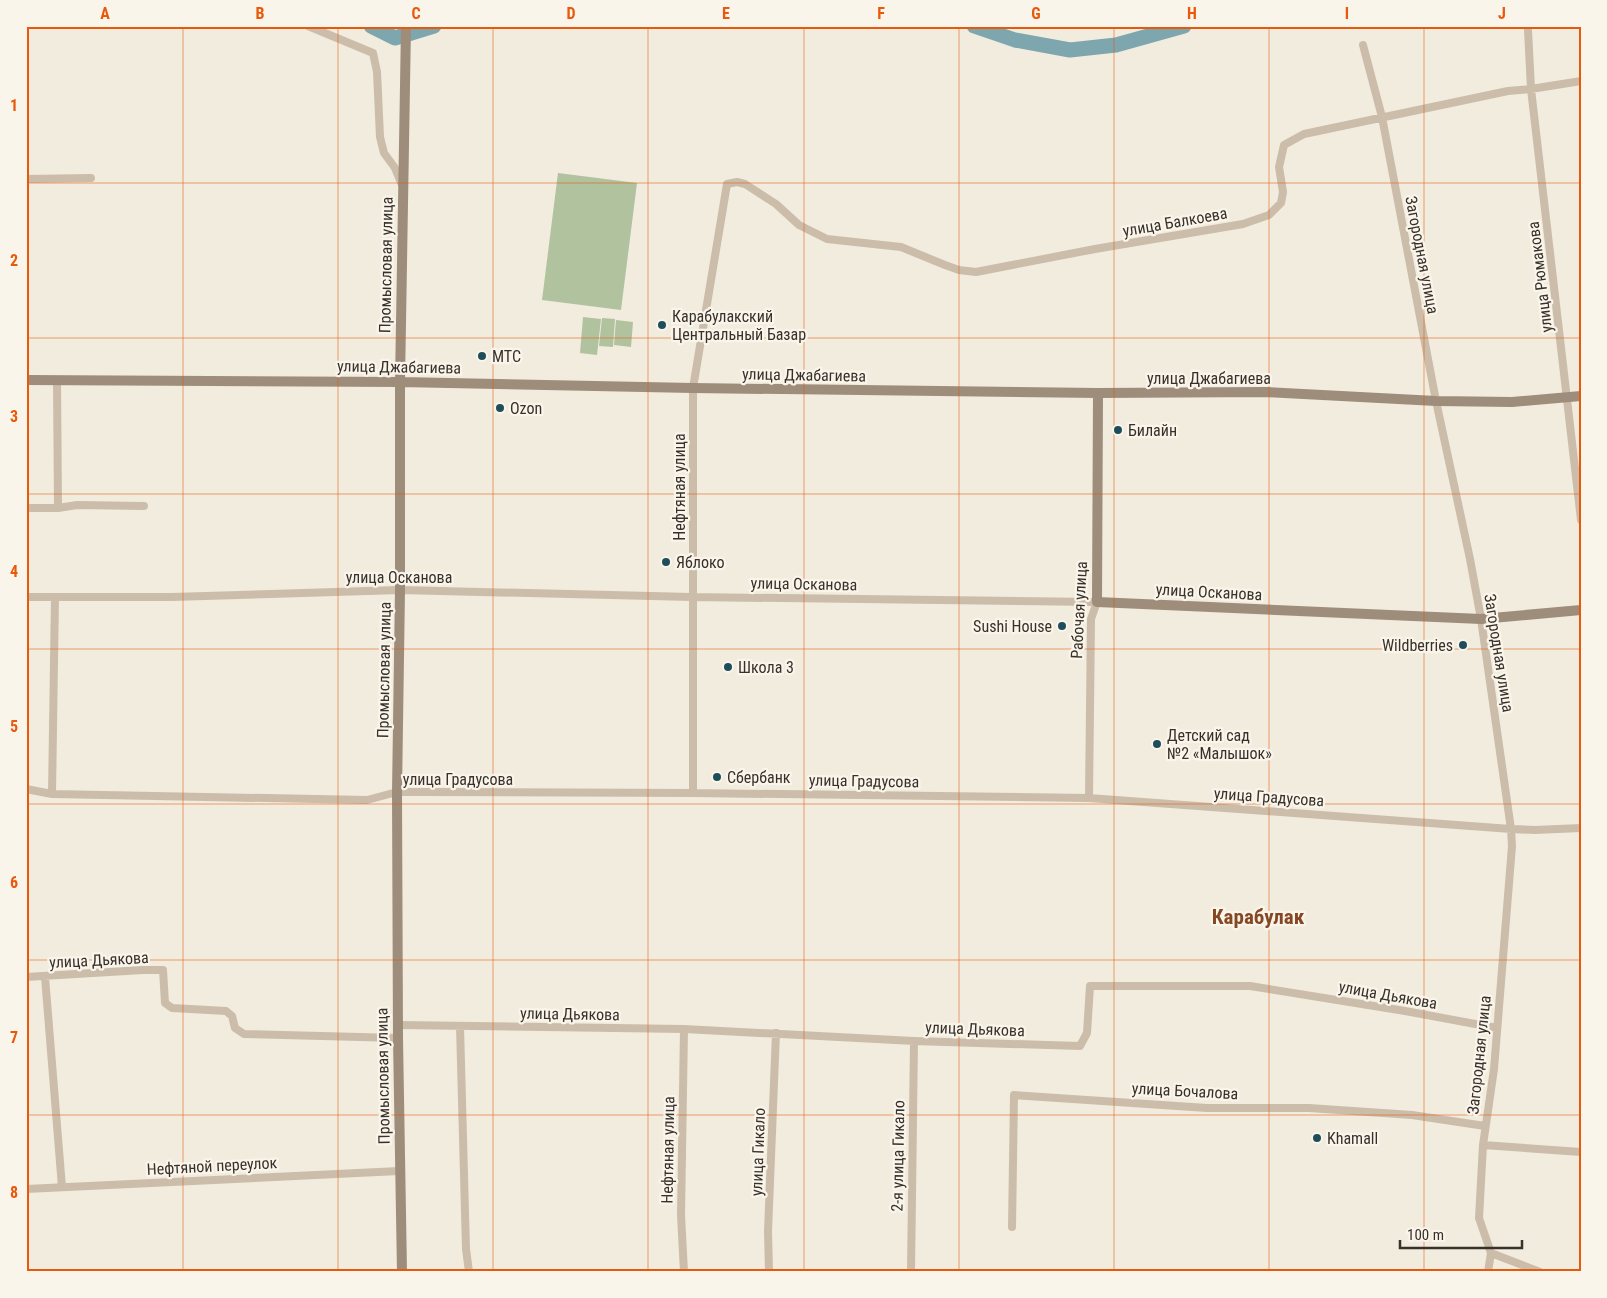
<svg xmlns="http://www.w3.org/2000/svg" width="1607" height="1298" font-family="'Roboto Condensed',sans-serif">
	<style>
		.green { fill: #b1c29e }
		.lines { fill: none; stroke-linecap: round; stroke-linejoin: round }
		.river { stroke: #7ea6af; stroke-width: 15 }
		.street { stroke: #cbbdaa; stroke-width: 8 }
		.secondary { stroke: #9e8d7b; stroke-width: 10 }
		.grid { fill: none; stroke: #e8590c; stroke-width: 1; stroke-opacity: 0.55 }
		.poi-dot { fill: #1f4e5a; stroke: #faf5eb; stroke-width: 2 }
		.labels { text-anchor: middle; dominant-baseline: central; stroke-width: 4.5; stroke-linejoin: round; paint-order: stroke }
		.street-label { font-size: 16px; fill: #38302a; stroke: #faf5eb }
		.poi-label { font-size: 16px; fill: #38302a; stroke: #faf5eb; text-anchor: start }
		.district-label { font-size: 21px; font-weight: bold; fill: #864824; stroke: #faf5eb }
		.neatline { fill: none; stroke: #e8590c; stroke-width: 2 }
		.grid-label { font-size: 16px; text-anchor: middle; font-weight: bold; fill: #e8590c }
	</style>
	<rect width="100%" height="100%" fill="#f2ecde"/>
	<!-- green -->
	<path class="green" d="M558 173 637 183 621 310 542 300Z
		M583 317 601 319 597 355 580 353Z
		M602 318 615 319 613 347 599 346Z
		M616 320 633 322 631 347 614 345Z"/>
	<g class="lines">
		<!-- river -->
		<path class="river" d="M371 26 395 38 434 26
			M974 26 1015 40 1070 50 1116 45 1184 26"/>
		<!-- street -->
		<path class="street" d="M308 26 373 53 377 72 380 137 384 153 395 168 402 185
			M1528 30 1531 89 1581 520
			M1363 45 1382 117 1436 401 1470 559 1481 619 1511 829 1512 846 1494 1069 1483 1145 1479 1218 1491 1253 1488 1272
			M26 179 91 178
			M57 380 58 508
			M26 508H58L77 505 144 506
			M26 597H172L400 590 692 597 1097 602 1091 619 1089 798
			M26 789 52 794 367 800 397 792H422L693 793 1089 798 1511 829 1535 830 1581 828
			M693 793V388L727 184 737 182 745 184 776 204 799 225 827 239 901 247 945 265 959 270 976 272 1095 249 1243 224 1269 215 1281 203 1283 192 1279 167 1284 145 1304 134 1508 91 1531 89 1581 81
			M52 794 55 597
			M26 977 143 970H163L165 1003 172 1008 226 1011 232 1016 235 1028 244 1034 398 1038
			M45 977 62 1187
			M398 1025 684 1029 914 1041 1080 1046 1087 1033 1090 986H1250L1405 1011 1497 1028
			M460 1026 466 1249 469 1272
			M1483 1145 1581 1152
			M26 1189 399 1171
			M1012 1227 1014 1095 1207 1108H1309L1412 1115 1485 1126
			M1491 1253 1540 1272
			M684 1272 681 1215 684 1029
			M769 1272 768 1231 776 1033
			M911 1272 914 1041"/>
		<!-- secondary -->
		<path class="secondary" d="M26 380 400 382 693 388 1098 393 1265 392 1436 401 1512 402 1581 396
			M1098 393 1097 602 1481 619 1581 610
			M402 1272 398 1038 397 792 400 590V382L406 26"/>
	</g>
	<!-- grid -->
	<path class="grid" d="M183 26V1272M338 26V1272M493 26V1272M648 26V1272M804 26V1272M959 26V1272M1114 26V1272M1269 26V1272M1424 26V1272M26 183H1581M26 338H1581M26 494H1581M26 649H1581M26 804H1581M26 960H1581M26 1115H1581"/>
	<!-- markers -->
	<g class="poi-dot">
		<circle cx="662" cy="325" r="5"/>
		<circle cx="482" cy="356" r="5"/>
		<circle cx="500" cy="408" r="5"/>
		<circle cx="1118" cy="430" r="5"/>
		<circle cx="666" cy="562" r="5"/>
		<circle cx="1062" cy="626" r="5"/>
		<circle cx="1463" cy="645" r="5"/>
		<circle cx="728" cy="667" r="5"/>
		<circle cx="1157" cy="744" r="5"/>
		<circle cx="717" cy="777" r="5"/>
		<circle cx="1317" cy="1138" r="5"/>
	</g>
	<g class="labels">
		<!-- street labels -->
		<g class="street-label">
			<text transform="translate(1175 222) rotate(-10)">улица Балкоева</text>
			<text transform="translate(1422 255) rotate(79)">Загородная улица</text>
			<text transform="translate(386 265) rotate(-89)">Промысловая улица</text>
			<text transform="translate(1540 277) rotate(-97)">улица Рюмакова</text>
			<text transform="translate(399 367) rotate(1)">улица Джабагиева</text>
			<text transform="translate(804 375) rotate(1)">улица Джабагиева</text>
			<text x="1209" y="378">улица Джабагиева</text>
			<text transform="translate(679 487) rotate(-90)">Нефтяная улица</text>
			<text x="399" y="577">улица Осканова</text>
			<text transform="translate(804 584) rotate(1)">улица Осканова</text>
			<text transform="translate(1209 592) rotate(3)">улица Осканова</text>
			<text transform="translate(1079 610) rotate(-87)">Рабочая улица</text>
			<text transform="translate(1499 653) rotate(81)">Загородная улица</text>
			<text transform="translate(384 670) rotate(-89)">Промысловая улица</text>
			<text x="458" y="779">улица Градусова</text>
			<text transform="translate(864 781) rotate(1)">улица Градусова</text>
			<text transform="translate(1269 797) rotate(4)">улица Градусова</text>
			<text transform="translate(99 960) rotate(-3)">улица Дьякова</text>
			<text transform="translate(1388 995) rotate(10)">улица Дьякова</text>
			<text transform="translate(570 1014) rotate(1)">улица Дьякова</text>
			<text transform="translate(975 1029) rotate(2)">улица Дьякова</text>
			<text transform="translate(1479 1055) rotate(-84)">Загородная улица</text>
			<text transform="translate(383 1076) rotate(-91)">Промысловая улица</text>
			<text transform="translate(1185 1091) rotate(3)">улица Бочалова</text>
			<text transform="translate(668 1150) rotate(-89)">Нефтяная улица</text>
			<text transform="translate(758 1152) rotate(-88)">улица Гикало</text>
			<text transform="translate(898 1156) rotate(-89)">2-я улица Гикало</text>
			<text transform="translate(212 1166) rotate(-3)">Нефтяной переулок</text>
		</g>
		<!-- poi labels -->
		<g class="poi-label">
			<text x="672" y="316">Карабулакский<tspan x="672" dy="18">Центральный Базар</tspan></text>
			<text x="492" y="356">МТС</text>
			<text x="510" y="408">Ozon</text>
			<text x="1128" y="430">Билайн</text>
			<text x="676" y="562">Яблоко</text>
			<text x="1052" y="626" text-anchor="end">Sushi House</text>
			<text x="1453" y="645" text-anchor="end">Wildberries</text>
			<text x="738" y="667">Школа 3</text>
			<text x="1167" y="735">Детский сад<tspan x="1167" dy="18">№2 «Малышок»</tspan></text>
			<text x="727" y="777">Сбербанк</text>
			<text x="1327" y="1138">Khamall</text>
		</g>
		<!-- district labels -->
		<g class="district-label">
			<text x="1258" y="917">Карабулак</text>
		</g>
	</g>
	<!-- border -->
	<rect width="1607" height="1298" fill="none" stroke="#faf5eb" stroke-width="55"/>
	<!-- scale -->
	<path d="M1400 1240v8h122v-8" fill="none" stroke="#38302a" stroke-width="2.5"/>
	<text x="1407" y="1240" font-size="15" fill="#38302a" stroke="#faf5eb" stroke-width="4" paint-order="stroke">100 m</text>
	<rect x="28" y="28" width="1552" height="1242" class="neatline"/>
	<g class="grid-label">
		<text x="105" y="19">A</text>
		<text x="260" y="19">B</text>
		<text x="416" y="19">C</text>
		<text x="571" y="19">D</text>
		<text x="726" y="19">E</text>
		<text x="881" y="19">F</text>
		<text x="1036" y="19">G</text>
		<text x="1192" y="19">H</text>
		<text x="1347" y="19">I</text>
		<text x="1502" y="19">J</text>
		<text x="14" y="111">1</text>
		<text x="14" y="266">2</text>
		<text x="14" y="422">3</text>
		<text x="14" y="577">4</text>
		<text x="14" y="732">5</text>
		<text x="14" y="888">6</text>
		<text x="14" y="1043">7</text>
		<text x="14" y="1198">8</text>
	</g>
</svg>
